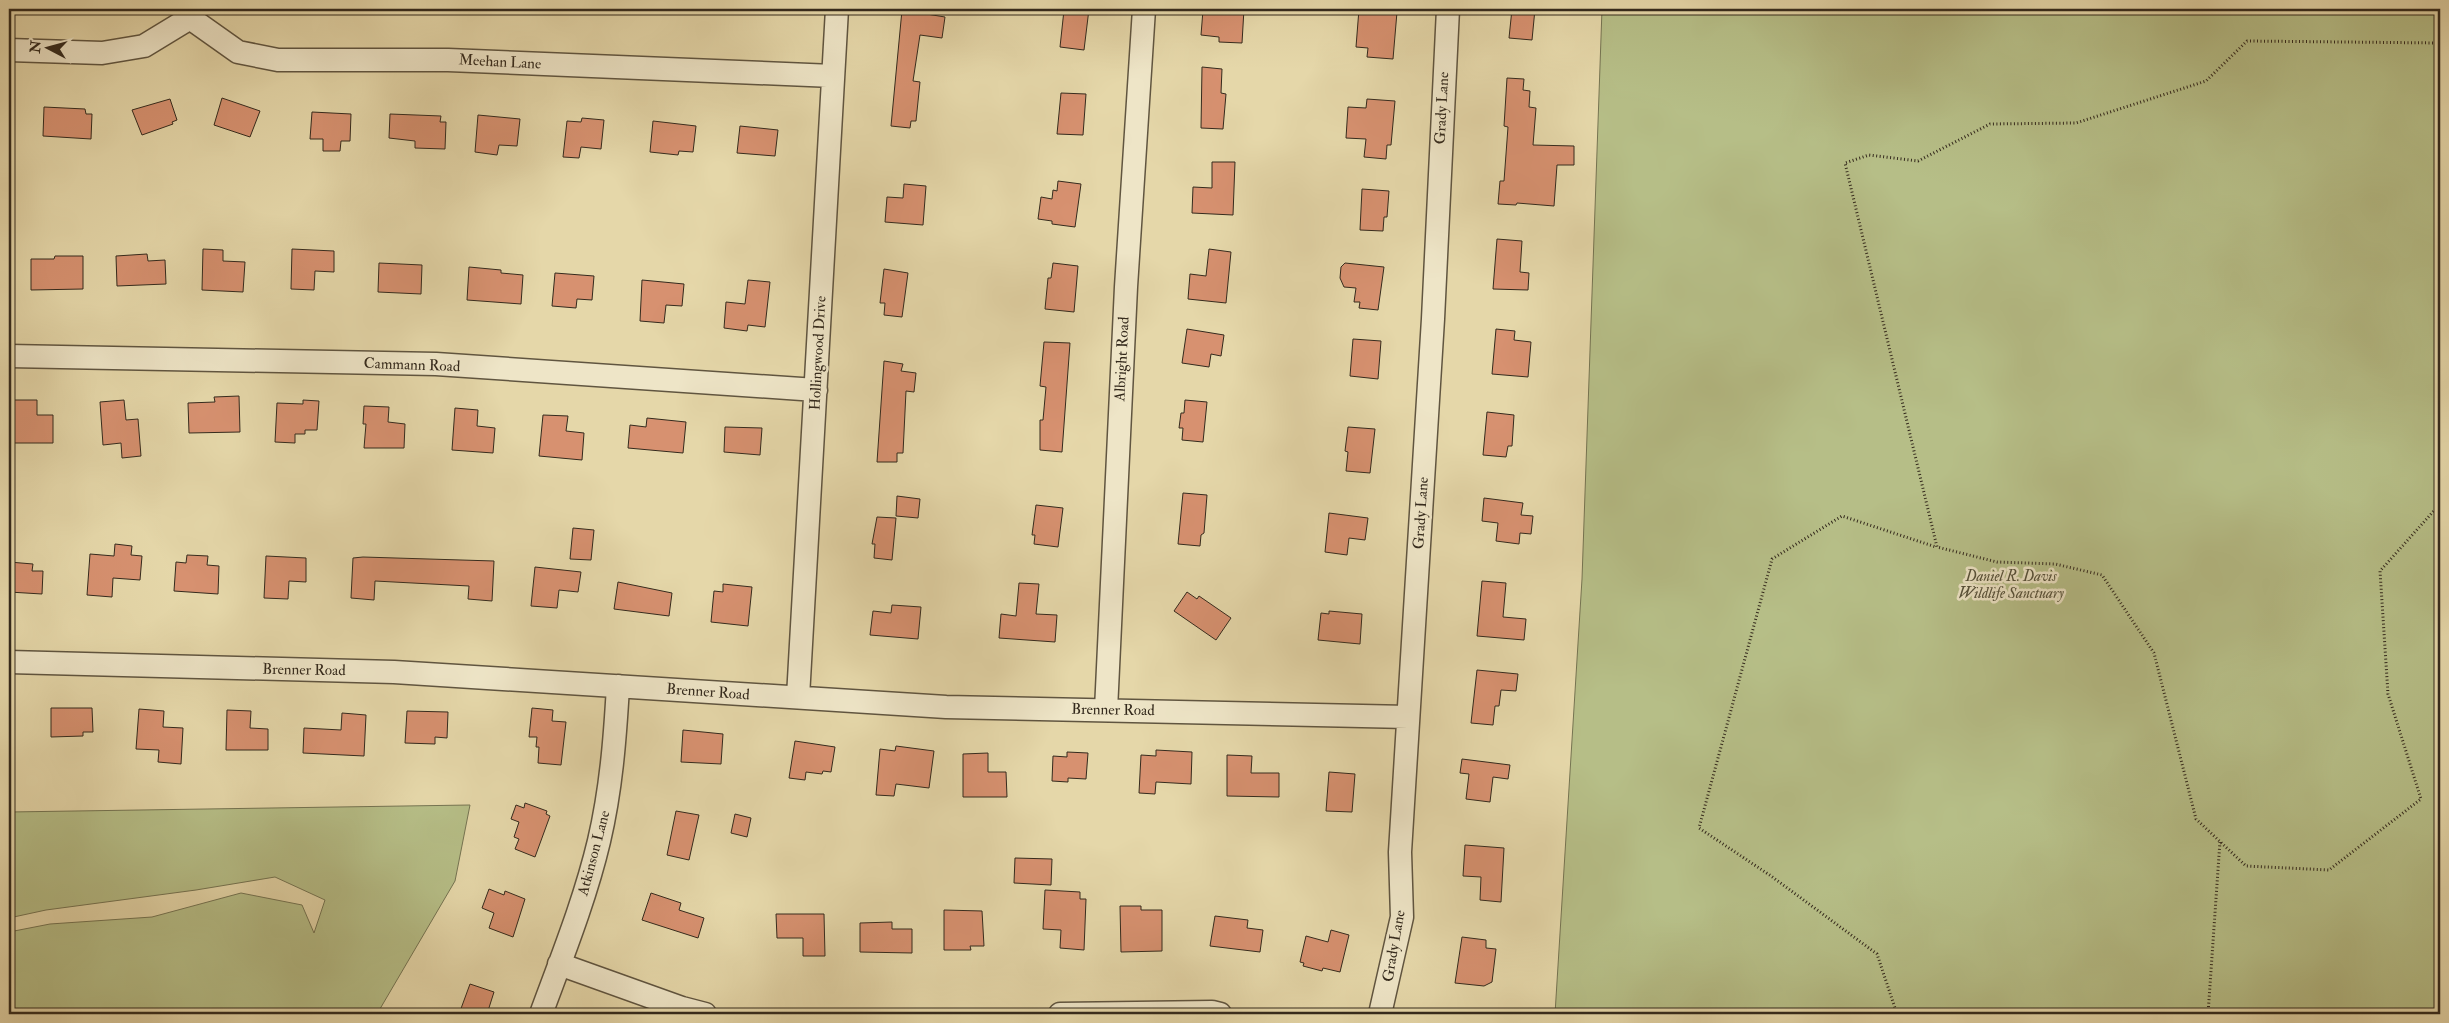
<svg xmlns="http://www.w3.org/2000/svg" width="2449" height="1023" font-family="'IM FELL Double Pica',serif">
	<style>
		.green { fill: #b6be87; stroke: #757452 }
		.building { fill: #d79170; stroke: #342a1d }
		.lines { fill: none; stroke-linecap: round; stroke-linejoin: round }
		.minor-casing { stroke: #605540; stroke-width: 25 }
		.path { stroke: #342a1d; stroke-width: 3; stroke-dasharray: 1 2.5; stroke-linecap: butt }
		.minor { stroke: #eee5c7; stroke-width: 22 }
		.labels { text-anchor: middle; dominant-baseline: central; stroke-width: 5; stroke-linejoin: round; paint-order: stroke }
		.street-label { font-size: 15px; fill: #342a1d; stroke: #eee5c7 }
		.park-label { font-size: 15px; font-style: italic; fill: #544f38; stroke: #eee5c7 }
	</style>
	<rect width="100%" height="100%" fill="#e5d7a9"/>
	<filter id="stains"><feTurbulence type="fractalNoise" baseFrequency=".004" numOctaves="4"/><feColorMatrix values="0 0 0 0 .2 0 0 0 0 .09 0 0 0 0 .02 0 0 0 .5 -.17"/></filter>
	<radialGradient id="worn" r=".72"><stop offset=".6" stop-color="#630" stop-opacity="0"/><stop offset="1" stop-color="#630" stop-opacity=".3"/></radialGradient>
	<!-- green -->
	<path class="green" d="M1602 9H2440V1014H1555L1582 579Z
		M470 805 455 881 377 1014H9V932L50 924 152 917 241 893 302 905 314 933 325 900 275 877 196 890 46 910 9 918V812Z"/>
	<!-- building -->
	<path class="building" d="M1067 9H1089L1084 50 1060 47 1064 10Z
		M1221 9H1244L1242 43 1219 42V37L1201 35 1203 10 1221 12Z
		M1359 9 1397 12 1393 59 1367 57 1368 48 1356 47Z
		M1512 9H1535L1532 40 1509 38Z
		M902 10 945 17 942 38 920 35 913 81 920 82 916 121H911L910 128 891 126Z
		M1202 67 1222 69 1221 93 1226 94 1223 129 1201 128Z
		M1507 78 1524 79 1523 90 1530 91 1529 107 1536 108 1533 145 1574 146V165H1557L1554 206 1517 203 1516 205 1498 204 1500 181H1504L1508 127 1504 126Z
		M1061 93 1086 94 1083 135 1057 134Z
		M222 98 260 111 250 137 214 125Z
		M170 99 177 120 172 122 173 124 142 135 132 110Z
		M1367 99 1395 101 1391 145H1387L1386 159 1364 157 1366 139 1346 138 1348 107 1366 108Z
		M44 107 85 109 86 114H92L91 139 43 136Z
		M312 112 351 114 350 141H341L340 151H323V139H310Z
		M390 114 441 116 440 122H446L445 149 415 148V141L389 138Z
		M478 115 520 119 517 146 499 145 497 155 475 152Z
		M582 118 604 120 601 149 581 147 579 158 563 157 567 121 581 122Z
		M653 121 696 126 693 152 679 151 678 155 650 152Z
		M740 126 778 130 775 156 737 153Z
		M1212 162H1235L1233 215 1192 213 1193 187 1212 188Z
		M1058 181 1081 184 1075 227 1052 224V221L1038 219 1041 197 1052 199 1053 190 1057 191Z
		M904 184 926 186 923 225 885 222 887 197 903 198Z
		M1362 189 1389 191 1387 217H1384L1383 231 1360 230Z
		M1497 239 1522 241 1520 272 1529 273 1528 290 1493 289Z
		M203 249 223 250V261L245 262 243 292 202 290Z
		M292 249 334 251V272L315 271 314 290 291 289Z
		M1209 249 1231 252 1226 303 1188 299 1190 274 1206 276Z
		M147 254 148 261 165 260 166 284 117 286 116 256Z
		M55 256H83V289L31 290V259H54Z
		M379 263 422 265 421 294 378 292Z
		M1053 263 1078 266 1074 312 1045 309 1048 278H1051Z
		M1345 263 1384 267 1378 310 1359 308 1360 302H1354L1356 288 1344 287 1340 278 1341 267Z
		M469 267 501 270V273L523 275 521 304 467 300Z
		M884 269 908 273 902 317 884 315 885 303H880Z
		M555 273 594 276 592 300 577 299 576 308 552 306Z
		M642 280 684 284 682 306 666 305 664 323 640 321Z
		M748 280 770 282 765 327 748 325 747 331 724 328 726 302 745 304Z
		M1187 329 1224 335 1221 356 1211 354 1209 367 1182 363Z
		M1496 329 1515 331 1514 340 1531 342 1528 377 1492 374Z
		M1353 339 1381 341 1378 379 1350 376Z
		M1044 342 1070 343 1062 452 1040 450V420H1043L1046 387 1040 386Z
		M884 361 903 364 901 371 916 373 914 392 906 391 903 453H897V462H877Z
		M239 396 240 432 189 433 188 403 215 402 214 397Z
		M14 400H37V415H53V443H14Z
		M124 400 126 420 138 419 141 456 122 458 121 443 103 445 100 402Z
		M303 400 319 401 317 430H305V434H295V443L275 442 277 403 303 404Z
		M1185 400 1207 402 1203 442 1182 440 1183 428H1179L1181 413H1184Z
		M364 406 389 407 388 422 405 424 404 448H364L366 424H363Z
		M455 408 478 410 477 426 495 428 493 453 452 450Z
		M1487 412 1514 415 1512 446H1508L1506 457 1483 455Z
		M543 415 568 416 566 431 584 433 582 460 539 456Z
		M647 418 686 422 683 453 628 448 630 425 646 427Z
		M725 427 762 428 760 455 724 452Z
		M1348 427 1375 429 1370 473 1346 471 1348 452 1345 451Z
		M1183 493 1207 495 1204 533 1201 535 1200 546 1178 544Z
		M897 496 920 499 918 518 896 516Z
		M1484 498 1523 503 1521 515 1533 516 1531 534 1520 533 1519 544 1496 541 1498 523 1482 521Z
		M1036 505 1063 508 1058 547 1034 544 1035 535H1032Z
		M1329 513 1368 518 1365 540 1349 538 1347 555 1325 552Z
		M877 517 896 518 892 560 874 558 875 544H872Z
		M573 528 594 530 591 560 570 559Z
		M115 544 132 546 131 555 142 556 140 580 113 578 112 597 87 595 90 554 114 556Z
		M187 555 208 556 207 565 219 566 218 594 174 591 176 562 186 563Z
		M266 556 306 558V582L289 581 288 599 264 598Z
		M363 557 494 561 492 601 468 599 469 586 375 581 374 600 351 598 353 558Z
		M9 562 33 564 32 571H43L42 594 9 592Z
		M535 567 581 572 578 592 559 590 557 608 531 606Z
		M1482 581 1506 583 1503 617 1526 619 1524 640 1477 636Z
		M618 582 672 593 669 616 614 609Z
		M1019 583 1039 584 1036 614 1057 615 1055 642 999 638 1001 614 1016 616Z
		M723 584 752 587 748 626 711 622 714 591 723 592Z
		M1187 592 1197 599 1199 596 1231 618 1216 640 1174 611Z
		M892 605 921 607 918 639 870 635 873 611 891 613Z
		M1329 611 1362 614 1360 644 1318 640 1321 613 1329 614Z
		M1477 670 1518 674 1516 691 1501 690 1499 706H1495L1493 725 1471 723Z
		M51 708H92L93 732H83V736L51 737Z
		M532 708 553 710 552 721 566 722 561 765 538 763 539 747H536L537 737H529Z
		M139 709 164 711 163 727 183 728 181 764 158 762 159 750 136 749Z
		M227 710 251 711 250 728 268 729V750H226Z
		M407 711 448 712 447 738 435 737V744L405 743Z
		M342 713 366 715 364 756 303 753 304 728 341 730Z
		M683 730 723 734 721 764 681 762Z
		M795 741 835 747 831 772 823 771 822 774 806 772 805 780 789 778Z
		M896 746 934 751 929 788 896 784 894 796 876 795 880 749 895 751Z
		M1156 750 1192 752 1191 784 1156 782 1155 794 1139 793 1141 755 1156 756Z
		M1067 752 1088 753 1086 779 1068 778V782L1052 781 1053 756 1067 757Z
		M988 753V772H1006L1007 797H963V754Z
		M1227 755 1252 756 1251 773H1279V797L1227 796Z
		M1462 759 1510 765 1508 779 1493 777 1490 802 1466 799 1469 774 1460 773Z
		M1329 772 1355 774 1352 812 1326 811Z
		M525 803 547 811 546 814 550 816 535 857 515 849 519 839 514 837 519 822 511 819 516 805 524 808Z
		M676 811 699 815 689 860 667 855Z
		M735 814 751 818 747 837 731 833Z
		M1465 845 1504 848 1501 902 1480 900 1481 877 1463 876Z
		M1015 858 1052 859 1051 885 1014 883Z
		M489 889 504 895 505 891 525 899 513 937 489 928 494 913 482 908Z
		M1045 890 1080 892V899H1086L1084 950 1060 948 1061 930 1043 929Z
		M651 893 681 903 679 910 704 918 698 938 642 920Z
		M1120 906H1141V910H1162V951L1121 952Z
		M944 910 982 911 984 946H970L971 950H944Z
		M776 914H824L825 956H803V938H777Z
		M1215 916 1248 920 1247 928 1263 930 1260 952 1210 946Z
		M892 922V929H912V953L860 952V923Z
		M1331 930 1349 935 1340 972 1323 968 1322 971 1303 966 1304 963 1300 962 1306 936 1328 942Z
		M1462 937 1486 940V948L1496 949 1492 982 1484 986 1455 983Z
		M470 984 494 992 487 1014H459Z"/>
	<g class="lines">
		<!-- minor casing -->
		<g class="minor-casing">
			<path id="minor" d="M185 9 190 18 238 52 278 60H448L833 76
				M9 50 102 53 144 46 190 18
				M9 356 436 364 816 390
				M9 662 394 672 946 707 1408 717
				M798 697 837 9
				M1106 710 1126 287 1144 9
				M559 964 682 1008 705 1014
				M541 1014C562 957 585 900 599 841 611 790 615 739 618 686
				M1060 1014 1212 1012 1220 1014
				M1380 1014 1402 917 1400 852 1433 319 1448 9"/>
		</g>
		<!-- path -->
		<path class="path" d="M2440 43 2247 41 2206 81 2076 123 1990 124 1918 161 1869 155 1845 163 1937 547 1997 562 2055 564 2102 575 2154 653 2196 819 2246 866 2329 870 2421 799 2388 694 2380 571 2440 504
			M1897 1014 1877 954 1771 876 1699 828 1772 559 1842 516 1936 547
			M2208 1014 2220 841"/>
		<!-- minor -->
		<use href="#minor" class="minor"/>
	</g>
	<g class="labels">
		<!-- street labels -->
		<g class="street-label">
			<text transform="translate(500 62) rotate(3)">Meehan Lane</text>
			<text transform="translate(1442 108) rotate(-87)">Grady Lane</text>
			<text transform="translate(818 353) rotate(-87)">Hollingwood Drive</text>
			<text transform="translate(1122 359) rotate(-87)">Albright Road</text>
			<text transform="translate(412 365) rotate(2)">Cammann Road</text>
			<text transform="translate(1421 513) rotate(-86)">Grady Lane</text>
			<text transform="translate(304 670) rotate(1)">Brenner Road</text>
			<text transform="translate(708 692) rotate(4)">Brenner Road</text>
			<text transform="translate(1113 710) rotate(1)">Brenner Road</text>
			<text transform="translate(594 853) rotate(-75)">Atkinson Lane</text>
			<text transform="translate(1394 946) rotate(-80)">Grady Lane</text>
		</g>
		<!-- park labels -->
		<g class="park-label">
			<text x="2011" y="576">Daniel R. Davis<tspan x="2011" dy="17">Wildlife Sanctuary</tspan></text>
		</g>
	</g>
	<!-- margin -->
	<rect width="2449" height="1023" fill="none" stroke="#e5d7a9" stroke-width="30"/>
	<rect x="10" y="10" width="2429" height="1003" fill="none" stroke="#342a1d" stroke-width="2.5"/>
	<rect x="15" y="15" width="2419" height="993" fill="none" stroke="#342a1d"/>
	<!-- north arrow -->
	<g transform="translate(48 48) rotate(276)" stroke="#eee5c7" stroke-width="4" paint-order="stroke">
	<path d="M0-4L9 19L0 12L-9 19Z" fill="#342a1d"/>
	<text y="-8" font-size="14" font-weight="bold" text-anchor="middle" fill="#342a1d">N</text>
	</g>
	<rect width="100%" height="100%" filter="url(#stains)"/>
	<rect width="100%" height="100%" fill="url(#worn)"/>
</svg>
